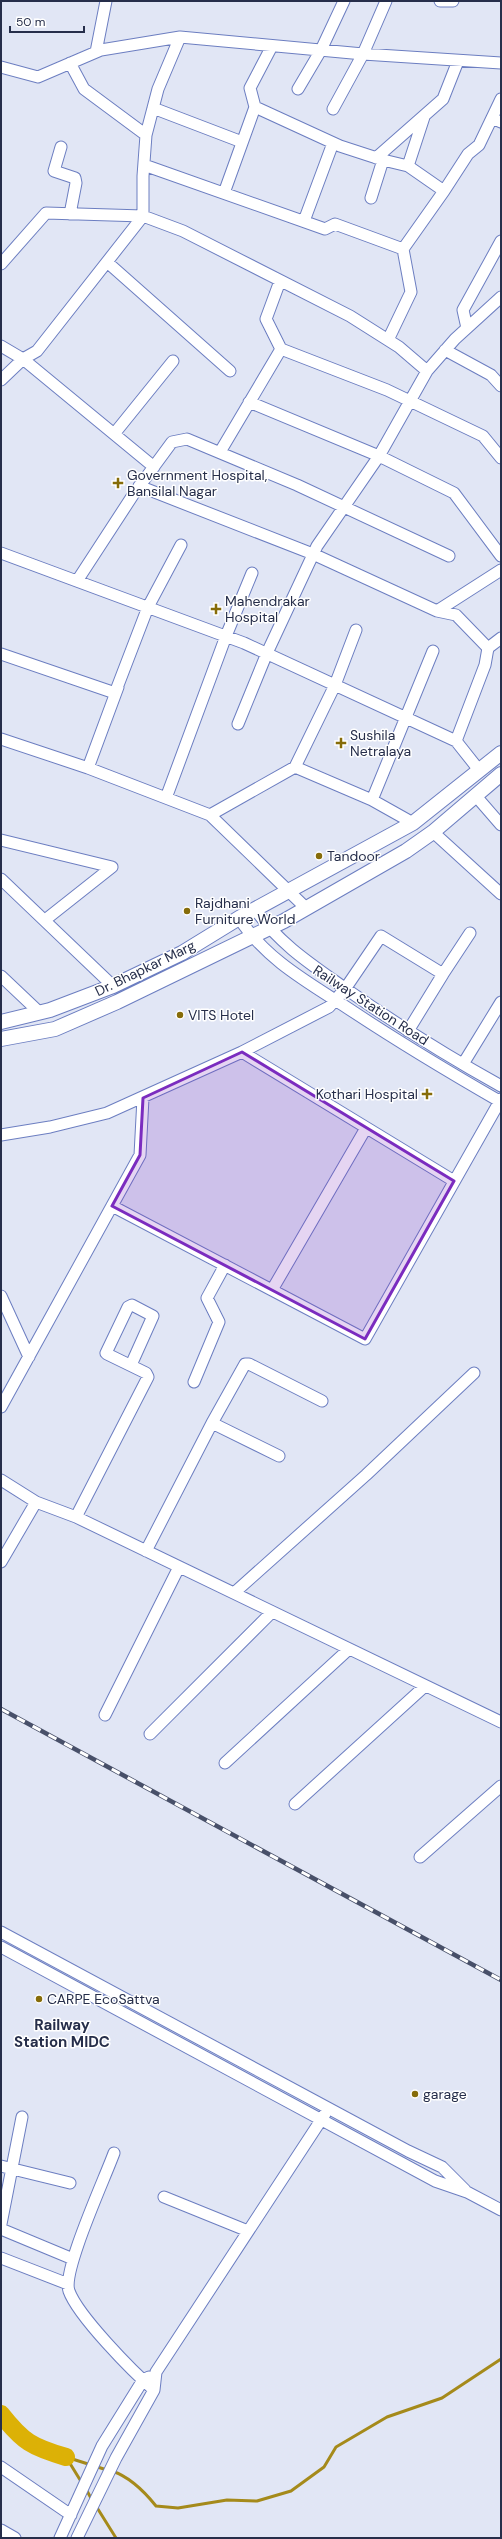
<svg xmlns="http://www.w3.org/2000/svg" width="502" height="2539" font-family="'DM Sans',sans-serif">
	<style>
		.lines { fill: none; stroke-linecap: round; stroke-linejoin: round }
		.stream { stroke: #a58a1a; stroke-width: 3 }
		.river { stroke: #dcb106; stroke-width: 18 }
		.minor-casing { stroke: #6c7ec1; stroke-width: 13 }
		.major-casing { stroke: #6c7ec1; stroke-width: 16 }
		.minor { stroke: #fff; stroke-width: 11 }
		.major { stroke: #fff; stroke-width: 14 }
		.rail-casing { stroke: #485069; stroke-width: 4.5 }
		.rail { stroke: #fff; stroke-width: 3; stroke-dasharray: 9; stroke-linecap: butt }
		.marked { fill: #7b2cbf; fill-opacity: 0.2; stroke: #7b2cbf; stroke-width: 3; stroke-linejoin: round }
		.poi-dot { fill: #866c09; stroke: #fff; stroke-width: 1.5 }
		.labels { text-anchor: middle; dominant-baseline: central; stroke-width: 3; stroke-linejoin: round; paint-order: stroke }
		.poi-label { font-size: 14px; fill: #262e4a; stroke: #fff; text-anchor: start }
		.street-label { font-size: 14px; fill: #262e4a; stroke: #fff }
		.neighbourhood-label { font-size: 15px; font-weight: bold; fill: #262e4a; stroke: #fff }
	</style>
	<rect width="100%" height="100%" fill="#e1e6f5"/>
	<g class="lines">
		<!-- stream -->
		<path class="stream" d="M66 2457 107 2470
			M66 2457 82 2483
			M112 2471C130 2477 144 2491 156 2506L178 2508 227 2500 257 2501 291 2491 324 2467 336 2447 387 2417 442 2398 501 2359
			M86 2489 92 2500
			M96 2506 116 2538"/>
		<!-- river -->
		<path class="river" d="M1 2414C23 2442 32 2447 66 2457"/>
		<!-- minor casing -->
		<g class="minor-casing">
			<path id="minor" d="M440 1H453
				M272 46 250 88 255 107 340 146 383 160 371 198
				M96 52 106 1
				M70 63 84 89 146 135
				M1 67 38 77 101 50 180 37 363 54 501 63
				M298 89 321 50 344 1
				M153 108 242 142
				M333 109 363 54 386 1
				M492 118 501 122
				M61 147 54 171 75 178 76 183 70 214
				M376 158 443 99 458 61
				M383 160 408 166 444 191 468 154 479 145 501 99
				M144 165 325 229 335 224 403 249 411 292 388 340
				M408 166 424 117
				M224 193 255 107
				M304 221 333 143
				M403 249 444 191
				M107 262 230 371
				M1 264 46 213 143 216 183 231 350 316 399 347 427 371
				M467 328 463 310 501 241
				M1 346 23 359 154 467
				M281 349 387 390 483 436 501 458
				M445 350 491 375 501 386
				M1 380 23 359 37 351 143 216V176L146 135 158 89 180 37
				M249 402 379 456 454 493 501 556
				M114 434 173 361
				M220 452 281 349 266 319 280 281
				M139 486 313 554 437 611 456 615 488 648 501 638
				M1 553 244 643 456 741 479 770
				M77 581 133 495 172 442 187 439 297 485 449 556
				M437 611 501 570
				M356 630 335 685 295 767 372 800 413 823
				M1 654 115 693 148 607 181 545
				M238 724 267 653 317 546 379 456 427 371 455 339 501 297
				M1 739 88 768 210 815 306 908
				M456 741 485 665 488 648
				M88 768 118 687
				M475 795 501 825
				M166 798 226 636 252 573
				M372 800 433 651
				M210 815 295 767
				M433 832 501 894
				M1 840 112 867 45 920
				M1 879 113 986
				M255 909C278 943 312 965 346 989 396 1024 447 1056 501 1086
				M239 918C264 957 304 980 343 1005 394 1039 447 1071 501 1102
				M443 974 470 933
				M1 976 39 1012
				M242 1052 329 1007 345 989 381 936 443 974 408 1031
				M463 1064 501 1002
				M1 1135 50 1127 107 1113 242 1052 454 1181
				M112 1206 365 1339 501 1099
				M272 1290 366 1128
				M1 1296 29 1357
				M194 1382 219 1322 207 1298 225 1265
				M1 1407 140 1155 143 1098
				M212 1423 279 1456
				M1 1480 36 1502 76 1517 501 1722
				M76 1517 148 1377 146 1373 107 1354 106 1353 128 1307 132 1305 153 1316 131 1365
				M146 1551 212 1423 245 1364H249L322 1401
				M1 1562 36 1502
				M234 1593 366 1475 474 1373
				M105 1715 179 1567
				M150 1734 272 1612
				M225 1763 349 1649
				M295 1804 425 1686
				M420 1857 501 1786
				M1 1932 408 2151 442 2167 465 2190
				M1 1947 435 2181 467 2192 501 2210
				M114 2153C105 2178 62 2271 69 2291 78 2316 133 2372 154 2390
				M1 2166 70 2183
				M164 2197 248 2231
				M1 2224 22 2117
				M1 2229 73 2259
				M1 2258 68 2284
				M1 2467 71 2515
				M1 2530 15 2538
				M60 2538 102 2446 143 2380 149 2377
				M77 2538 116 2458 154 2390 156 2372 325 2114"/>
		</g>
		<!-- major casing -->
		<g class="major-casing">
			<path id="major" d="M1 1022 50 1010 113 986 182 953 239 918 413 823 501 753
				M1 1039 55 1029 117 1002 284 921 406 851 433 832 501 774"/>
		</g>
		<!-- minor -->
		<use href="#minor" class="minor"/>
		<!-- major -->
		<use href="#major" class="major"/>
		<!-- rail casing -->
		<g class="rail-casing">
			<path id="rail" d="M1 1709 501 1980"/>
		</g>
		<!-- rail -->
		<use href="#rail" class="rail"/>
	</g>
	<!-- marked area -->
	<path class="marked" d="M242 1052 454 1181 365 1339 112 1206 140 1155 143 1098Z"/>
	<!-- markers -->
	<g class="poi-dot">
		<path d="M116 477h4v4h4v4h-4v4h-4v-4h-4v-4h4z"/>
		<path d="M214 603h4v4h4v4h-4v4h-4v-4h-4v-4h4z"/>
		<path d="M339 737h4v4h4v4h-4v4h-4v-4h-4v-4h4z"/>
		<circle cx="319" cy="856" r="4"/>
		<circle cx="187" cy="911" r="4"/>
		<circle cx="180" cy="1015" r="4"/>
		<path d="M425 1088h4v4h4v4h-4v4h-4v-4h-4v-4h4z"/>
		<circle cx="39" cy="1999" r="4"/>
		<circle cx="415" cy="2094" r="4"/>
	</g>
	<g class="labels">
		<!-- poi labels -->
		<g class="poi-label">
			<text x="127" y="475">Government Hospital,<tspan x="127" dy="16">Bansilal Nagar</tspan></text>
			<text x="225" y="601">Mahendrakar<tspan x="225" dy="16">Hospital</tspan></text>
			<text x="350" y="735">Sushila<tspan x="350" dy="16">Netralaya</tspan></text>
			<text x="327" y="856">Tandoor</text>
			<text x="195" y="903">Rajdhani<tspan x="195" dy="16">Furniture World</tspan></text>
			<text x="188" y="1015">VITS Hotel</text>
			<text x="418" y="1094" text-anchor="end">Kothari Hospital</text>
			<text x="47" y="1999">CARPE EcoSattva</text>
			<text x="423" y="2094">garage</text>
		</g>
		<!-- street labels -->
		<g class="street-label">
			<text transform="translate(145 968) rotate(-26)">Dr. Bhapkar Marg</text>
			<text transform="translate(371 1005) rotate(33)">Railway Station Road</text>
		</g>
		<!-- neighbourhood labels -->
		<g class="neighbourhood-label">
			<text x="62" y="2025">Railway<tspan x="62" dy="17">Station MIDC</tspan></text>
		</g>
	</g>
	<!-- border -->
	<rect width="502" height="2539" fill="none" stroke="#262e4a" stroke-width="4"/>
	<!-- scale -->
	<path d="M10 26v6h74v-6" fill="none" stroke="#262e4a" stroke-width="2"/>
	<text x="16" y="26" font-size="12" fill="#262e4a" stroke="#ffffff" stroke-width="3" paint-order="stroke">50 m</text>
</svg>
